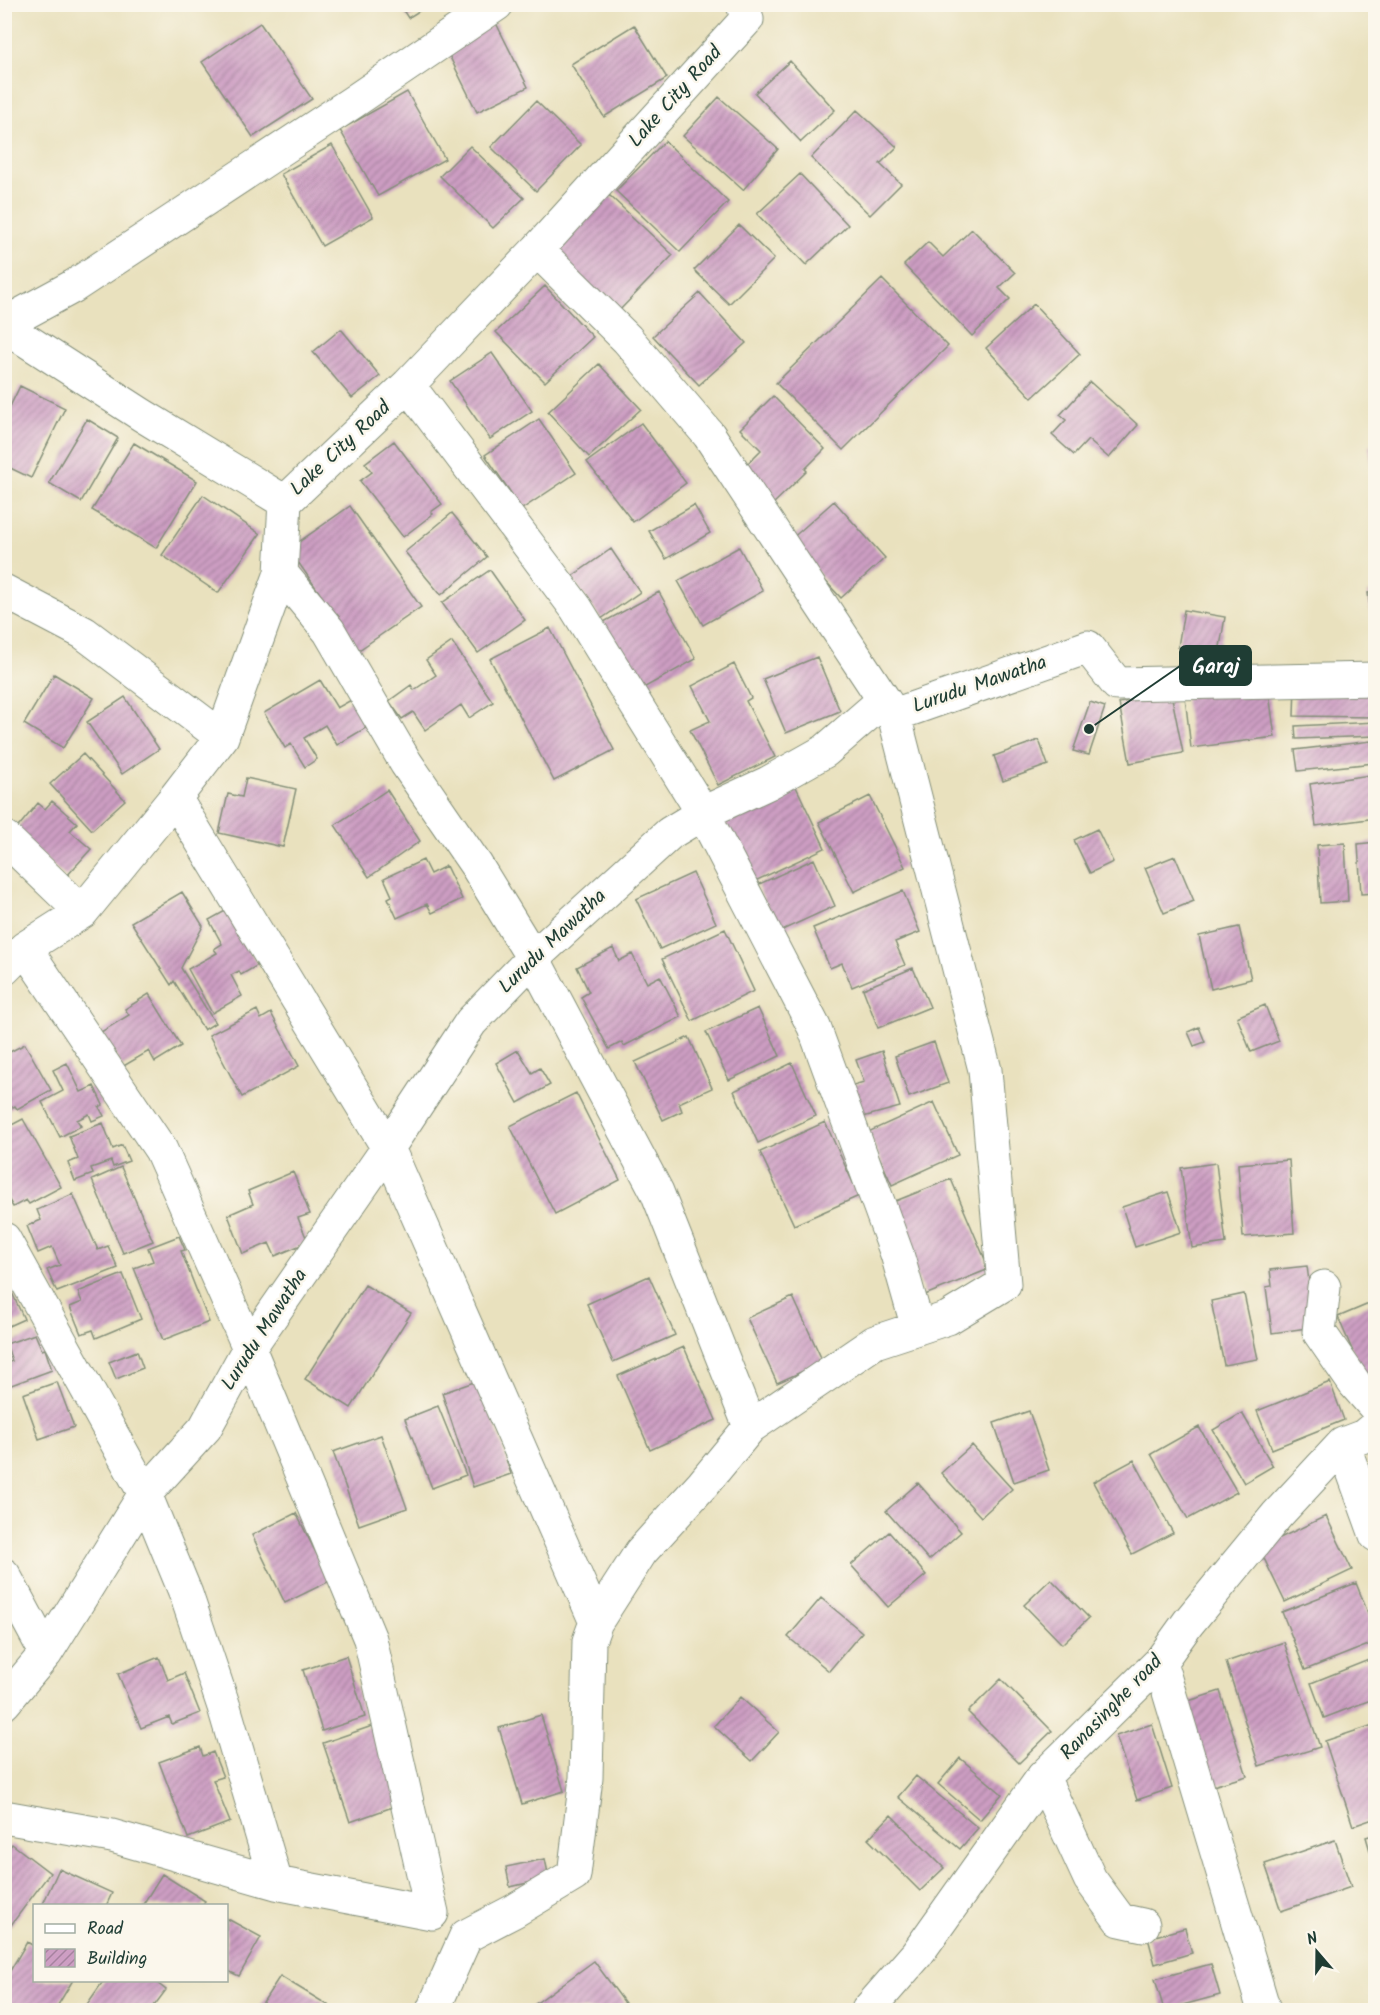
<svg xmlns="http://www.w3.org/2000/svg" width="1380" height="2015" font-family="Kalam,sans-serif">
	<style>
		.building { fill: url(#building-hatch) }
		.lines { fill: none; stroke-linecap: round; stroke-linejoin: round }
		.minor-casing { stroke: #848f79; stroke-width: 35 }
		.minor { stroke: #fff; stroke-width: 33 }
		.labels { text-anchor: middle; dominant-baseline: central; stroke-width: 5; stroke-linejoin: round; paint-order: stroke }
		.street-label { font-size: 20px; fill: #1f3d34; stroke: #fbf7ec }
		.leader { fill: none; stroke: #1f3d34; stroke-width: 2 }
		.callout-dot { fill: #1f3d34; stroke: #fbf7ec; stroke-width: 2 }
		.callout { fill: #1f3d34; stroke: #1f3d34; stroke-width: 2 }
		.callout-label { font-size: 21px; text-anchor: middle; font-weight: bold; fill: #fff }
	</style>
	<defs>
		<pattern id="building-hatch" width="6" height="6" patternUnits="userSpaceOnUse" patternTransform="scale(1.5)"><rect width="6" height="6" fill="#cd9ec3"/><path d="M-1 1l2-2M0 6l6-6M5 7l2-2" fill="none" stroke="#a6829f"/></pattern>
	</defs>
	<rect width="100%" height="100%" fill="#fbf7ec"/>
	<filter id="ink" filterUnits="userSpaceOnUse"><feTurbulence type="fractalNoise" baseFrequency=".0167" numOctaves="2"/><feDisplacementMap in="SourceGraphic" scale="12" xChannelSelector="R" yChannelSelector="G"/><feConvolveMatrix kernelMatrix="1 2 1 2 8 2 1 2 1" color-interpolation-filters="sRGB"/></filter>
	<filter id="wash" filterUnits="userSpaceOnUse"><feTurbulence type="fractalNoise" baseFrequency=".008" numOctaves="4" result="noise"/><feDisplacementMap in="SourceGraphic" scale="24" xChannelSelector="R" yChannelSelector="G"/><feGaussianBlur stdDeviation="1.35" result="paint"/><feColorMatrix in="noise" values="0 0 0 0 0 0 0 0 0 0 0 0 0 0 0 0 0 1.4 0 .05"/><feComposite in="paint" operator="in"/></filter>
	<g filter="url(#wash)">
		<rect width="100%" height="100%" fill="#e9e1be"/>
		<g id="blocks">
			<!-- building -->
			<path class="building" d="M399 4H430L408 18Z
				M260 23 312 99 253 137 202 62Z
				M496 23 528 87 477 112 446 49Z
				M634 25 667 78 604 117 571 64Z
				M790 61 835 110 801 142 755 93Z
				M407 92 445 159 378 196 340 130Z
				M719 97 778 149 743 190 683 136Z
				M536 101 581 145 536 191 491 147Z
				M857 110 897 147 880 164 901 184 870 215 811 158Z
				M665 141 728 202 680 252 616 191Z
				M332 145 373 217 322 246 281 174Z
				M470 146 524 198 493 228 440 176Z
				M800 174 848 225 806 265 757 214Z
				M609 195 673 255 616 314 553 254Z
				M739 225 774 259 729 304 694 270Z
				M972 229 1015 273 999 288 1010 299 972 336 904 265 928 242 943 257Z
				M882 279 948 346 843 450 776 383Z
				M545 286 593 337 545 382 496 332Z
				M700 293 746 343 699 385 653 336Z
				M1034 304 1080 354 1032 398 986 348Z
				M341 329 380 376 352 398 313 352Z
				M492 353 532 411 490 439 450 381Z
				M599 364 641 409 589 457 548 412Z
				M1090 382 1138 425 1109 458 1088 440 1074 455 1052 435 1066 420 1060 415Z
				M20 386 65 408 31 478 4 465V419Z
				M773 396 825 449 805 469 807 471 769 508 736 475 761 450 740 429Z
				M87 419 118 438 81 502 49 483Z
				M539 419 576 473 522 509 485 455Z
				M641 423 686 483 633 522 587 462Z
				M394 441 442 504 431 512 433 514 403 537 360 481 372 472 365 463Z
				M134 443 197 481 156 548 92 510Z
				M1376 444V480H1374L1369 445Z
				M203 495 260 534 218 593 162 555Z
				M834 501 885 558 841 598 789 541Z
				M694 505 710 533 666 559 649 531Z
				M350 506 421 607 359 650 289 549Z
				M452 513 487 557 441 595 405 552Z
				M739 547 763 591 703 625 678 581Z
				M611 549 640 592 601 619 571 577Z
				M490 570 525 620 478 653 442 603Z
				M659 592 696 659 638 691 600 624Z
				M1376 592V636H1374L1368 593Z
				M1184 610 1225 617 1219 653 1178 647Z
				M550 628 614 750 554 781 490 659Z
				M452 642 493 702 469 718 461 705 425 730 413 712 402 719 389 701 411 685 414 690 436 675 426 660Z
				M817 657 840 711 786 733 763 679Z
				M734 664 751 698 746 701 775 757 718 785 690 730 710 721 692 686Z
				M54 674 94 698 63 748 24 724Z
				M320 680 337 708 353 699 369 726 337 745 325 725 304 738 317 759 305 767 291 744 285 748 264 713Z
				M1295 684 1376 685V717L1294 716Z
				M1268 686 1275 737 1191 748 1185 697Z
				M1171 693 1183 753 1130 763 1119 703Z
				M125 697 159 749 122 774 87 722Z
				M1090 702 1105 707 1089 755 1073 751Z
				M1376 722V736L1296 739 1295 726Z
				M1039 740 1048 765 1003 781 994 756Z
				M1371 741 1374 763 1298 771 1295 750Z
				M83 754 125 800 92 830 50 784Z
				M789 772 825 848 753 882 717 807Z
				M1376 774V818L1316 826 1310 784Z
				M246 778 296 789 283 847 219 833 228 794 242 797Z
				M387 790 420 841 369 877 335 825Z
				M870 796 905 867 854 892 819 822Z
				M52 801 77 823 70 831 91 849 66 877 14 832 38 803 45 809Z
				M1097 829 1113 862 1090 873 1074 840Z
				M1376 842V893L1361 894 1358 844Z
				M1345 843 1348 901 1320 903 1317 845Z
				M1175 856 1194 901 1164 913 1145 868Z
				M814 859 835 906 778 932 757 885Z
				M423 860 430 874 446 866 462 899 432 913 427 904 397 918 388 898 392 896 384 878Z
				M693 873 716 923 660 949 636 899Z
				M903 891 920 932 895 942 905 965 852 987 842 963 830 968 813 928Z
				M182 892 203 926 181 968 215 1023 204 1030 174 981 171 985 131 922Z
				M227 910 258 965 241 975 239 971 231 975 242 996 212 1013 188 969 217 953 214 949 222 944 209 920Z
				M1239 927 1251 979 1211 989 1199 936Z
				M725 929 754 991 692 1021 662 959Z
				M613 948 619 961 632 954 647 983 660 976 681 1017 624 1046 622 1042 609 1049 581 997 589 992 577 967Z
				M913 968 930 1007 878 1028 863 989Z
				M149 994 181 1046 155 1062 149 1051 122 1067 101 1032 129 1015 125 1009Z
				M1265 1005 1279 1041 1251 1052 1237 1017Z
				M758 1008 780 1056 729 1080 706 1032Z
				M257 1010 261 1019 271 1013 299 1066 242 1097 209 1035Z
				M1199 1027 1205 1042 1194 1046 1188 1032Z
				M689 1037 712 1088 679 1103 682 1111 663 1120 635 1062Z
				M934 1042 948 1083 909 1097 895 1056Z
				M25 1044 51 1090 17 1109 15 1106 4 1112V1055Z
				M518 1050 532 1073 540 1068 550 1085 518 1103 496 1063Z
				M882 1051 900 1107 859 1118 850 1086 864 1082 856 1060Z
				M67 1063 81 1092 94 1086 103 1105 99 1107 104 1116 92 1121 89 1114 77 1120 81 1126 60 1137 42 1102 63 1091 53 1070Z
				M792 1063 816 1116 758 1143 734 1091Z
				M576 1093 620 1180 555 1214 510 1126Z
				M934 1102 958 1155 892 1185 868 1132Z
				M23 1119 61 1187 29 1204 26 1200 13 1207 4 1192V1129Z
				M825 1122 859 1196 794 1225 760 1152Z
				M103 1123 113 1149 122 1145 129 1161 113 1167 111 1161 91 1168 93 1174 75 1181 68 1163 78 1159 69 1136Z
				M1289 1160 1294 1233 1243 1237 1238 1164Z
				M1216 1163 1226 1243 1192 1248 1181 1168Z
				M121 1167 153 1241 123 1253 92 1180Z
				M293 1172 310 1214 298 1218 308 1242 275 1256 269 1243 243 1254 228 1215 253 1204 248 1191Z
				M951 1179 989 1269 925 1295 888 1204Z
				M1168 1192 1181 1232 1135 1247 1122 1207Z
				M73 1194 98 1250 108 1246 118 1268 57 1292 47 1270 60 1265 52 1247 38 1253 27 1226 41 1220 37 1210Z
				M179 1236 185 1250 181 1251 209 1322 163 1340 134 1268 153 1261 148 1248Z
				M1307 1266 1314 1321 1307 1328 1272 1333 1266 1287 1272 1286 1270 1270Z
				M123 1274 141 1319 96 1338 93 1330 81 1334 70 1307 82 1302 78 1292Z
				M4 1275 24 1319 4 1328Z
				M649 1276 675 1335 613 1362 587 1304Z
				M365 1285 411 1313 351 1408 305 1379Z
				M1244 1294 1258 1359 1224 1365 1211 1301Z
				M793 1297 823 1362 777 1383 747 1318Z
				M1376 1301V1386L1369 1389 1338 1317Z
				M35 1334 42 1350 45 1349 52 1370 6 1387 4 1364 12 1361 6 1344Z
				M684 1347 716 1420 650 1450 618 1376Z
				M137 1351 143 1368 116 1379 109 1362Z
				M480 1380 511 1474 473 1487 442 1393Z
				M57 1382 74 1427 39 1439 23 1394Z
				M1330 1382 1344 1420 1272 1449 1257 1411Z
				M438 1406 466 1475 432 1488 405 1419Z
				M1029 1411 1049 1470 1014 1482 994 1423Z
				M1242 1413 1273 1466 1244 1483 1213 1430Z
				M1199 1427 1237 1492 1188 1519 1151 1454Z
				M381 1435 407 1508 359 1525 333 1452Z
				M972 1445 1012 1489 981 1517 941 1473Z
				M1134 1460 1173 1533 1132 1554 1093 1482Z
				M918 1483 961 1532 929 1560 886 1511Z
				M296 1513 330 1581 285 1603 252 1535Z
				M1326 1516 1352 1570 1285 1602 1259 1548Z
				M889 1532 926 1575 888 1607 851 1565Z
				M1051 1579 1089 1618 1062 1644 1024 1605Z
				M1356 1583 1376 1633V1642L1305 1670 1282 1612Z
				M821 1598 862 1632 829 1671 788 1637Z
				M1284 1642 1320 1747 1259 1766 1226 1662Z
				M4 1655 11 1673 4 1675Z
				M346 1656 365 1717 322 1731 303 1670Z
				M159 1657 168 1680 184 1673 200 1713 172 1724 169 1717 141 1728 118 1674Z
				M1376 1657V1698L1324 1718 1311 1683Z
				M1001 1679 1052 1731 1019 1763 968 1712Z
				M1220 1691 1247 1776 1206 1788 1179 1704Z
				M740 1697 779 1732 752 1761 714 1726Z
				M541 1715 564 1791 522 1804 499 1728Z
				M378 1724 404 1803 350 1822 323 1743Z
				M1152 1724 1172 1788 1137 1800 1116 1736Z
				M1376 1724V1818L1353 1826 1325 1741Z
				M200 1747 203 1756 213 1752 223 1777 213 1780 230 1822 188 1838 159 1762Z
				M960 1758 1002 1794 980 1820 938 1784Z
				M916 1776 978 1828 960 1849 898 1797Z
				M891 1815 944 1868 920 1891 868 1839Z
				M1376 1834V1868H1375L1366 1837Z
				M1335 1840 1351 1887 1281 1911 1265 1864Z
				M12 1844 50 1873 8 1929 4 1926V1854Z
				M545 1859 549 1878 510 1887 506 1867Z
				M59 1869 112 1893 106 1906H42Z
				M162 1874 205 1901 202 1906H142Z
				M226 1918 261 1937 239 1976 226 1970Z
				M1185 1928 1192 1953 1155 1964 1148 1938Z
				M27 1942 34 1946V1980H73L55 2010H4V1981Z
				M594 1961 625 2003 614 2010H527Z
				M1211 1964 1220 1995 1164 2010 1155 1979Z
				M280 1976 336 2010H258Z
				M104 1980H153L166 1990 151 2010H83Z"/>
		</g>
	</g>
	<g filter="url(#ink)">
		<use href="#blocks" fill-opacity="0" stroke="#848f79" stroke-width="1.5"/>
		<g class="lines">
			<!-- minor casing -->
			<g class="minor-casing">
				<path id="minor" d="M537 250 627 339 709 435 884 700
					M4 324 74 286 353 102 497 4
					M4 326 142 415 285 502
					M408 385 576 608 703 813 814 1027 897 1254 918 1328
					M281 573 329 631 406 763 476 865 533 958 657 1192 750 1427
					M4 591 84 633 222 737
					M175 798 388 1148 596 1622
					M4 837 82 912
					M4 969 25 948 82 912 175 798 222 737 281 573 285 502 408 385 537 250 747 19 743 4
					M4 1239 145 1494 186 1594 224 1707 276 1883
					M1324 1287 1319 1332 1355 1384 1376 1408
					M1343 1444 1376 1535
					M4 1575 46 1653
					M1160 1662 1264 2010
					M4 1703 46 1653 145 1494 205 1428 249 1348 388 1148 471 1022 533 958 670 833 703 813 768 783 825 751 884 700 894 715 1088 647 1117 684 1376 679
					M1043 1777 1090 1879 1120 1920 1143 1925
					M4 1817 112 1836 276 1883 432 1913 370 1639 249 1348 161 1150 25 948
					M433 2010 466 1936 514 1911 574 1875 586 1778 589 1641 596 1622 641 1552 703 1484 750 1427 875 1342 948 1318 1004 1284 985 1070 894 715
					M868 2010 917 1954 1043 1777 1160 1662 1188 1623 1277 1515 1343 1444 1364 1436 1376 1426"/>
			</g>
			<!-- minor -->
			<use href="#minor" class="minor"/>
		</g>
	</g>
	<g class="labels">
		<!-- street labels -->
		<g class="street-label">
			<text transform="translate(676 97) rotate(-48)">Lake City Road</text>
			<text transform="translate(341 449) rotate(-43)">Lake City Road</text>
			<text transform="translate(980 685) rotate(-19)">Lurudu Mawatha</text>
			<text transform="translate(553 942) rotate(-44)">Lurudu Mawatha</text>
			<text transform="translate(265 1330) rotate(-57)">Lurudu Mawatha</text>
			<text transform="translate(1112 1708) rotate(-46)">Ranasinghe road</text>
		</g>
	</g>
	<!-- callouts -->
	<path class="leader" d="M1089 729L1180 666"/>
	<circle class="callout-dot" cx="1089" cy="729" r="6"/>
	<rect class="callout" x="1180" y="646" width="71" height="39" rx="6"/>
	<g class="callout-label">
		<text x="1216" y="673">Garaj</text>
	</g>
	<!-- margin -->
	<rect width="1380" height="2015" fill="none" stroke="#fbf7ec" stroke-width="24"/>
	<!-- legend -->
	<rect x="33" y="1904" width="195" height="78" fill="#fbf7ec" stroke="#a3ada2" stroke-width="1.5"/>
	<rect x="45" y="1924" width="30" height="9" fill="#ffffff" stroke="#a3ada2" stroke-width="1.5"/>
	<text x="87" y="1934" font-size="18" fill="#1f3d34">Road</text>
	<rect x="45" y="1949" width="30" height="18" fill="url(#building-hatch)" stroke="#a3ada2" stroke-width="1.5"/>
	<text x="87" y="1964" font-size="18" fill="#1f3d34">Building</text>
	<!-- north arrow -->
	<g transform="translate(1317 1952) rotate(340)" stroke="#fbf7ec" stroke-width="4.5" paint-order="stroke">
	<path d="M0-4.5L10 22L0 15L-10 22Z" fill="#1f3d34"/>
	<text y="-9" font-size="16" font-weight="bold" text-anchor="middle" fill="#1f3d34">N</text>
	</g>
</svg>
